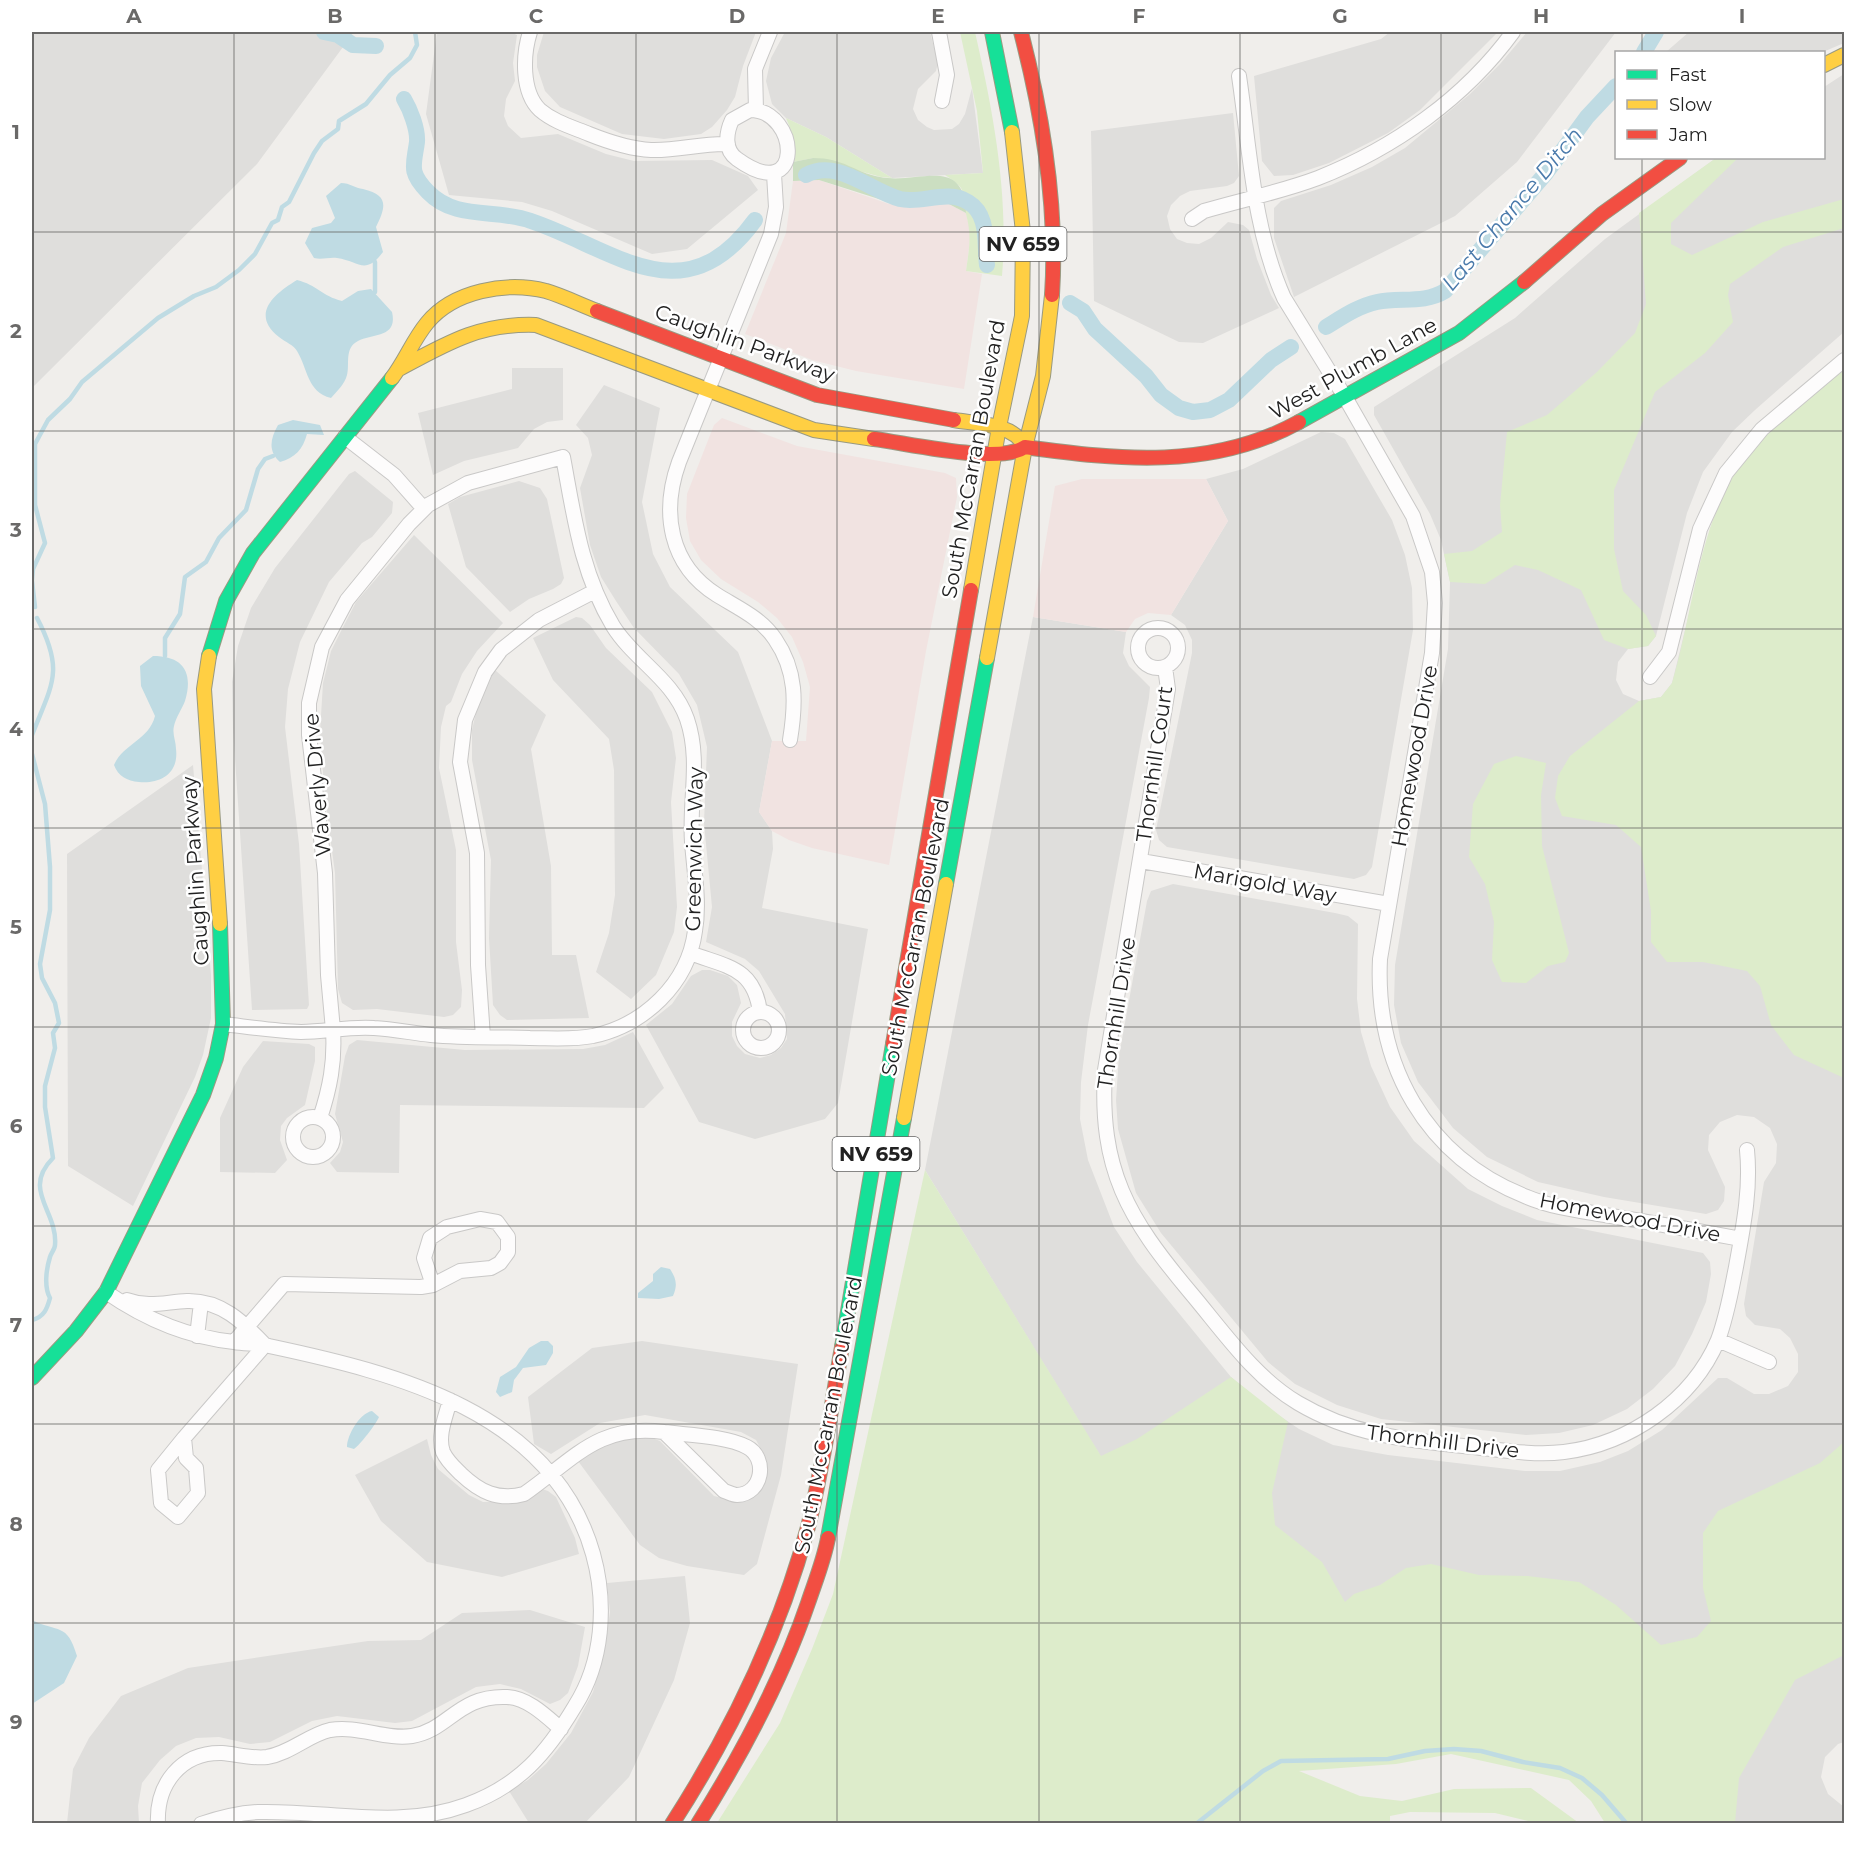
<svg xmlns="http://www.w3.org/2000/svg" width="1876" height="1855" font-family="Montserrat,sans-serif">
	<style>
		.residential { fill: #dfdedc }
		.commercial { fill: #f1e3e1 }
		.grass { fill: #ddeccb }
		.forest { fill: #cbdec1 }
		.water { fill: #bfdbe3 }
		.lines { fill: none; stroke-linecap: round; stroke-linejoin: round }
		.stream { stroke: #bfdbe3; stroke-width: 4.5 }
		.canal { stroke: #bfdbe3; stroke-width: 16 }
		.street-casing { stroke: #c9c8c7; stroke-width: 16 }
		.fast-casing { stroke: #999a82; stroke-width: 16 }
		.slow-casing { stroke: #999a82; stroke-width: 16 }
		.jam-casing { stroke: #999a82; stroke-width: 16 }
		.street { stroke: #fdfcfc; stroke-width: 14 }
		.fast { stroke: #16e098; stroke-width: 14 }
		.slow { stroke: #ffcf43; stroke-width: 14 }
		.jam { stroke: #f24e42; stroke-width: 14 }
		.grid { fill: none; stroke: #6a6968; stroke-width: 1.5; stroke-opacity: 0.55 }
		.labels { text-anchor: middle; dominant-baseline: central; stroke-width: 5; stroke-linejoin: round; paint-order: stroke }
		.shield { fill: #fff; stroke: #646464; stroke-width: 1.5 }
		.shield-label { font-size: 20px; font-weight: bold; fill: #222 }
		.street-label { font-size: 21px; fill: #222; stroke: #fff }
		.water-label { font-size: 22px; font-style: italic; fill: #4a7aab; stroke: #fff }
		.neatline { fill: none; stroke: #6a6968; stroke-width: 2 }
		.grid-label { font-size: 20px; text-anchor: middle; font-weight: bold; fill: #6a6968 }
	</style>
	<rect width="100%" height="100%" fill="#f0eeeb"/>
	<!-- residential -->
	<path class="residential" d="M32 32H354L257 164 32 388Z
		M437 32H510L517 35 513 63 515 81 506 99 504 116 508 126 521 138 558 134 606 154 634 161 712 160 748 176 758 190 687 249 652 254 552 211 522 202 449 195 426 114Z
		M544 32H756L743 66 735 97 727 110 712 127 701 134 664 139 622 134 560 107 545 91 537 67V55Z
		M785 32H930L938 63 936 71 918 89 913 109 918 120 927 127 934 130 952 129 959 124 965 114 972 88 983 173 892 178 826 137 786 118 772 104 766 81 771 58Z
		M1390 32H1498L1420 110 1388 133 1329 163 1293 175 1274 176 1262 161 1254 76 1381 39Z
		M1527 32H1616L1517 162 1455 216 1294 297 1274 238V208L1281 201 1331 185 1372 167 1405 148 1470 94 1500 64Z
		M1689 32H1844V43L1823 52H1666Z
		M1844 74V332L1755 410 1732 432 1703 472 1687 513 1656 636 1648 646 1628 649 1618 662 1616 680 1623 694 1639 701 1661 697 1672 683 1710 529 1723 495 1760 440 1844 368V1742L1838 1744 1825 1757 1821 1777 1828 1794 1844 1807V1823H1650L1101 1457 925 1170 1033 617 1126 632 1123 653 1129 666 1150 687 1149 698 1088 1025 1081 1082 1080 1119 1088 1160 1114 1227 1137 1262 1231 1377 1268 1408 1299 1429 1333 1445 1388 1455 1525 1471H1560L1600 1462 1628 1451 1662 1430 1718 1378H1727L1754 1394H1769L1788 1386 1798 1372V1354L1790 1338 1780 1329 1755 1325 1746 1316 1744 1304 1764 1182 1776 1163 1777 1144 1770 1128 1754 1117 1737 1115 1720 1122 1709 1135 1708 1150 1725 1187 1724 1201 1718 1210 1706 1214 1604 1197 1538 1182 1487 1157 1453 1128 1418 1082 1401 1043 1394 1005 1395 965 1448 649 1450 582 1441 540 1430 514 1374 415V407L1515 318 1605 239 1716 158H1824V87Z
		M1233 113 1239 176 1234 183 1227 186 1190 191 1180 196 1171 205 1167 216 1170 229 1177 239 1187 243 1199 244 1211 238 1228 222 1243 225 1249 230 1257 259 1271 295 1279 308 1203 343 1179 342 1094 301 1091 131Z
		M512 368H563V420L547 422 534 429 518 448 464 461 433 475 418 413 512 389Z
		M604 385 660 408 642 502 653 554 670 587 738 652 772 741 759 812 772 831 773 849 762 908 868 929 838 1103 825 1119 755 1139 699 1122 646 1025 672 1004 691 976 702 970H710L728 976 737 985 741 1003 732 1022V1036L737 1046 745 1054 760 1058 771 1055 781 1048 787 1039 785 1014 759 971 745 959 706 942 712 907 704 823 707 747 697 705 679 674 634 628 616 601 601 577 590 545 580 488 592 455 588 438 576 425Z
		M1321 432 1334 433 1345 439 1392 520 1405 555 1412 588 1413 630 1372 867 1366 875 1354 879 1167 847 1159 840 1156 830 1192 653V640L1185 625 1171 615 1228 521 1206 479 1243 469Z
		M355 471 393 502 392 513 372 537 362 543 329 582 300 642 288 689 285 727 299 844 309 1005 307 1009 252 1010 233 729 232 682 238 646 251 608 275 568 349 474Z
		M519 481 540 488 547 499 564 578 561 584 553 589 529 599 510 612 466 567 448 504 460 497Z
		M414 535 503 623 477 651 462 674 451 702 446 706 441 727 439 768 456 850V942L462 990 461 1007 453 1015 444 1017 377 1009 353 1010 342 1003 338 989 335 873 325 799 320 732 323 683 331 651 339 635 356 602Z
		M576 617 582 618 590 625 606 648 652 692 672 732 676 758 671 802 677 907 674 932 656 975 631 999 596 972 609 933 615 895 614 770 609 739 553 680 533 638Z
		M495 670 546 715 531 749 551 866 552 955H576L589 1018 507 1020 500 1015 493 1005 489 938 491 860 472 760V730L480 696Z
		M193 765 211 975V1018L203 1055 195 1077 133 1206 68 1166 67 854Z
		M1173 884 1335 913 1348 916 1358 924 1357 999 1361 1032 1371 1066 1390 1107 1414 1141 1468 1189 1502 1206 1537 1220 1703 1253 1710 1262 1711 1274 1706 1302 1692 1334 1675 1366 1653 1389 1627 1409 1593 1425 1559 1433 1526 1435 1381 1419 1337 1405 1295 1384 1268 1362 1161 1233 1136 1193 1118 1129 1116 1100 1119 1056 1147 901 1151 891Z
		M633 1032 664 1088 644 1108 400 1105 399 1173 337 1172 330 1163 340 1152 343 1142 335 1114 345 1056 349 1045 357 1040 465 1050 583 1049 605 1045Z
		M263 1041 309 1044 315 1047V1061L305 1105 287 1118 281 1126 280 1140 287 1160 275 1173 220 1172V1118L243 1067Z
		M642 1341 798 1364 781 1475 757 1564 744 1575 687 1566 659 1558 640 1545 578 1461 605 1441 647 1436 660 1441 714 1496 730 1500 765 1475 764 1455 756 1440 741 1432 645 1415 600 1423 551 1454 534 1444 528 1397 592 1348Z
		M427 1439 431 1455 438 1469 469 1495 483 1502H514L542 1489 548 1491 556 1497 575 1538 579 1554 502 1577 427 1562 381 1521 355 1475Z
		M685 1576 690 1623 674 1680 629 1777 585 1823H529L509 1791 528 1780 546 1764 571 1733 593 1692 605 1648 610 1612 607 1583Z
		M530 1610 585 1627 578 1666 568 1693 560 1700 550 1704 521 1689 500 1684 476 1687 412 1721 395 1723 337 1716 312 1721 270 1742 250 1744 219 1737 196 1738 176 1746 160 1760 142 1783 138 1806 139 1823H67L73 1769 89 1738 121 1696 188 1668 368 1641 421 1640 462 1613Z"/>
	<!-- commercial -->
	<path class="commercial" d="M819 180 889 204 947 203 966 213 971 233 966 271 982 274 964 389 856 371 812 360 745 334 786 233 793 181Z
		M722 418 797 446 945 473 956 478 957 497 926 651 889 865 812 848 789 840 772 831 759 812 772 741H806L810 687 803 662 792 637 777 618 758 602 721 579 701 560 690 541 686 518 687 494 714 425Z
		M1082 479H1206L1228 521 1171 615 1148 613 1135 619 1126 632 1033 617 1055 486Z"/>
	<!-- grass -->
	<path class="grass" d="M960 32H975C993 111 1009 194 1002 276L966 271C969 249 972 236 966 214 960 190 970 191 945 175L983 173 977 111Z
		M786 118 826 137 892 178 881 177 813 158 793 162 792 133Z
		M1716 158H1738L1671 223V244L1692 255 1763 222 1844 199V228L1783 247 1730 284 1728 295 1733 322 1705 353 1655 392 1614 490V549L1623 591 1646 615 1656 636 1648 646 1628 649 1604 640 1581 590 1538 570 1515 565 1485 584 1450 582 1444 554 1472 551 1502 532 1500 505 1507 432 1547 415 1597 372 1635 333 1646 304 1639 213Z
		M1844 369V1078L1794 1055 1771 1025 1760 986 1747 971 1703 962H1667L1651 942V911L1641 847 1616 825 1562 816 1555 798 1558 776 1570 756 1639 701 1661 697 1672 683C1696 603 1699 503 1760 440 1785 414 1817 392 1844 369Z
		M1516 756 1546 763 1541 795 1542 846 1569 953 1565 962 1548 966 1526 983 1502 982 1492 960 1494 922 1485 884 1469 857 1473 804 1494 764Z
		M925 1170 1101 1456 1137 1439 1231 1377 1288 1422 1272 1493 1275 1525 1322 1562 1345 1602 1354 1594 1380 1585 1406 1568 1431 1564 1479 1575 1527 1576 1579 1582 1616 1605 1661 1645 1697 1637 1711 1621 1703 1588V1533L1718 1511 1820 1463 1844 1442V1655L1795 1680 1739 1778 1735 1823H1605L1591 1801 1569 1780 1451 1754 1396 1764 1299 1771 1360 1796 1402 1801 1454 1789 1531 1788 1579 1823H1537L1495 1813 1410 1812 1390 1816V1824L717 1823 780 1723 812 1649 833 1594Z"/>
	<!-- forest -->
	<path class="forest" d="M813 158C844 158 854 172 880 177 918 185 964 154 966 213L947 203 901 206 819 180 793 181V162Z"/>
	<!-- water -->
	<path class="water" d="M341 183C350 183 355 188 363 189 389 195 386 207 376 227L383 252C365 276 359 261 337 258 329 257 322 260 314 258L305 243 312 228 331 223 335 218 326 196Z
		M297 280C317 285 322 296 342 301L358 291 371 289 392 312C398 338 373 333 358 341 344 348 350 364 347 375 345 384 336 392 331 398 307 392 308 369 297 351 294 345 285 342 279 337 250 314 274 294 297 280Z
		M293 420 320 425 324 435 307 434C303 449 295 458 280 462 268 451 270 439 278 425Z
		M153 656C182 656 194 671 185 701 182 709 176 717 174 726 172 734 176 741 176 749 179 774 160 784 139 782 127 781 118 776 114 765 123 744 149 740 155 716L141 686 140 666Z
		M661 1267 670 1269C676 1278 678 1285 673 1296L659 1299 638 1298V1293L653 1281V1274Z
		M541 1341H548L553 1346V1353L546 1365 523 1368 514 1380 512 1392 500 1397 496 1392 500 1377 516 1367 529 1348Z
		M372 1411 379 1417C376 1424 360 1445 354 1449L347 1447C347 1435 360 1413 372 1411Z
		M32 1620C58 1633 67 1622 77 1656L64 1683 32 1704Z"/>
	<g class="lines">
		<!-- stream -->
		<path class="stream" d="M375 262V292
			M32 580 33 569 45 543 35 505V444L48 420 70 399 82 382 158 318 194 296 216 287 239 270 255 254 272 223 278 220 282 207 289 202 314 153 322 141 338 129 339 121 366 104 390 75 410 58 417 45 415 32
			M32 581 35 607
			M165 656V638L180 614 185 577 206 562 219 538 246 510 258 469 265 459 273 456
			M32 735C52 684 65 671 37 618
			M32 754 45 804 50 867V910L40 964 42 978 55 1003 59 1023 53 1033 55 1048 45 1086V1107L53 1158C21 1190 58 1211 55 1245 55 1249 51 1253 50 1257 46 1270 44 1287 50 1298 47 1309 44 1317 32 1320
			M1196 1824 1263 1771 1281 1761 1388 1759 1425 1751 1454 1749 1481 1751 1523 1762 1560 1768 1582 1778 1602 1795 1627 1824"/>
		<!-- canal -->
		<path class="canal" d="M324 32 338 35 353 45 376 46
			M1644 52 1656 32
			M404 99C410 109 418 129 417 142 414 165 408 172 428 192 456 221 496 208 531 221 614 249 684 318 755 220
			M806 175C837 158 870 191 900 199 922 204 947 189 968 202 990 215 984 244 987 265
			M1070 303 1083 311 1095 329 1146 376 1161 395 1179 408 1193 412 1210 410 1229 400 1271 360 1291 347
			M1326 327C1341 318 1358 306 1377 302 1400 297 1424 304 1445 291L1546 173 1587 117 1616 86"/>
		<!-- street casing -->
		<g class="street-casing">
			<path id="street" d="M530 32C523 54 521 92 540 110 554 122 572 127 589 134 609 142 629 149 651 150 677 151 702 143 728 144
				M939 32 947 75 942 101
				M1239 76C1250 150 1253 229 1284 298L1345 397 1413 516 1432 572 1435 603 1432 653 1380 959C1375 1065 1425 1157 1527 1197 1553 1208 1583 1211 1611 1216 1654 1223 1698 1231 1741 1239
				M750 110C800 110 805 208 737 159 724 150 726 133 732 120Z
				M756 110 755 69 770 32
				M774 174 776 207 771 234 679 462C661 512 669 565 717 595 738 608 761 618 775 639 797 671 796 703 790 740
				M1192 219 1204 211C1241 200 1281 192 1318 178 1394 148 1465 98 1513 32
				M345 437 394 475 424 509
				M1138 648a20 20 0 1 1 40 0a20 20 0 1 1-40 0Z
				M1165 667 1168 689 1105 1070C1099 1170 1128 1218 1190 1292 1223 1331 1254 1377 1298 1403 1350 1434 1404 1440 1463 1446 1496 1449 1531 1456 1564 1452 1629 1444 1692 1401 1718 1340 1727 1316 1731 1292 1736 1267 1743 1228 1751 1190 1747 1150
				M1650 677 1669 652 1700 529 1726 473 1762 429 1844 360
				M1141 861 1389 904
				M690 953C727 967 754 967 760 1012
				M743 1030a18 18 0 1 1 36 0a18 18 0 1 1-36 0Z
				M223 1024C249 1027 275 1031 301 1032 325 1032 350 1026 374 1028 393 1029 412 1033 431 1035 464 1038 497 1037 530 1038 550 1038 572 1040 593 1036 644 1025 688 984 695 931 700 902 694 871 692 842 689 800 701 760 687 719 673 679 634 660 613 626 581 573 574 516 563 457L468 483 428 505 409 524 347 600 322 647 309 703V735L325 873 328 975 333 1030C335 1062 330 1088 320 1118
				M483 1037 478 965 477 853 460 762 465 720 485 672 501 650 539 620 595 591
				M293 1137a20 20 0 1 1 40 0a20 20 0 1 1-40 0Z
				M480 1219 497 1222 508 1237V1252L500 1263 491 1268 460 1271 433 1285 424 1258 430 1238 447 1227Z
				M106 1292C145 1319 186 1337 234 1342 246 1344 258 1343 269 1346 396 1373 553 1412 593 1554 607 1604 603 1662 575 1706 547 1753 519 1786 466 1805 398 1830 328 1810 258 1812 238 1813 219 1818 201 1824
				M127 1300C149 1308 165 1302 187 1301 221 1300 243 1322 265 1345
				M197 1336 201 1303
				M1718 1340 1769 1362
				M234 1342 284 1284 421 1287 433 1285
				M450 1400C446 1416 437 1436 443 1452 447 1461 454 1467 461 1474 480 1492 498 1501 524 1494 574 1459 599 1423 664 1432
				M664 1432C687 1435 727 1436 747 1447 768 1458 763 1494 737 1495 733 1495 728 1492 724 1491Z
				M184 1438 186 1458 196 1468 198 1493 178 1517 161 1503 158 1470Z
				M184 1438 265 1345
				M158 1824C156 1784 181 1752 222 1753 236 1754 253 1759 267 1757 291 1753 308 1735 330 1730 358 1725 385 1740 412 1736 449 1730 458 1695 507 1697 528 1698 546 1716 561 1729"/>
		</g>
		<!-- fast casing -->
		<g class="fast-casing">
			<path id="fast" d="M992 32 1012 132
				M1299 422 1459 333 1524 282
				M209 656 226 601 253 553 392 378
				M946 884 987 658
				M842 1347 893 1044
				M32 1378 76 1331 106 1292 203 1095 216 1058 223 1024 220 924
				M828 1538 904 1118"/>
		</g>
		<!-- slow casing -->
		<g class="slow-casing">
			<path id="slow" d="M1824 65 1844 55
				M399 369C447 343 480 323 536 325L814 430 874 439
				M392 378C405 361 413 340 427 323 453 291 506 281 546 291 563 296 581 305 597 311
				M954 420C977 424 1014 423 1025 447
				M971 590 999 427 1022 316 1023 232 1012 132
				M209 656 204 689 220 924
				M987 658 1025 447 1043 376 1052 295
				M904 1118 946 884"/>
		</g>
		<!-- jam casing -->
		<g class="jam-casing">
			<path id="jam" d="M1021 32C1043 117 1058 206 1052 295
				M1524 282 1602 214 1680 158
				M597 311 817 395 954 420
				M874 439C907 443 999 465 1025 447
				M1025 447C1119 460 1212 470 1299 422
				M893 1044 971 590
				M672 1824C732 1731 779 1634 808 1527 823 1468 831 1407 842 1347
				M698 1824C742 1754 781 1682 808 1603 815 1582 824 1560 828 1538"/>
		</g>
		<!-- street -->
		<use href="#street" class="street"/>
		<!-- fast -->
		<use href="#fast" class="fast"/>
		<!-- slow -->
		<use href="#slow" class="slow"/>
		<!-- jam -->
		<use href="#jam" class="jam"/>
	</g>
	<!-- grid -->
	<path class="grid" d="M234 32V1824M435 32V1824M636 32V1824M837 32V1824M1039 32V1824M1240 32V1824M1441 32V1824M1642 32V52M1642 158V1824M32 232H1844M32 431H1844M32 629H1844M32 828H1844M32 1027H1844M32 1226H1844M32 1424H1844M32 1623H1844"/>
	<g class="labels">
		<!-- shield labels -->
		<g class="shield">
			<rect x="979.5" y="227" width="87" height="34" rx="4.5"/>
			<rect x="832.5" y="1137" width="87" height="34" rx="4.5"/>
		</g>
		<g class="shield-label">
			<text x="1023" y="244">NV 659</text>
			<text x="876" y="1154">NV 659</text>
		</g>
		<!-- street labels -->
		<g class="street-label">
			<text transform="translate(745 343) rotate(20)">Caughlin Parkway</text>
			<text transform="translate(1353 368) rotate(-29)">West Plumb Lane</text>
			<text transform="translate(973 459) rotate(-80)">South McCarran Boulevard</text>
			<text transform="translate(1414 756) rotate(-80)">Homewood Drive</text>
			<text transform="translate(1154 764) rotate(-82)">Thornhill Court</text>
			<text transform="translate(317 785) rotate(-95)">Waverly Drive</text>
			<text transform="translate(694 849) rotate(-89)">Greenwich Way</text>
			<text transform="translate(195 871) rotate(-94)">Caughlin Parkway</text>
			<text transform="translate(1265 883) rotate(10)">Marigold Way</text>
			<text transform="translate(915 937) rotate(-79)">South McCarran Boulevard</text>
			<text transform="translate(1116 1013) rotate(-81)">Thornhill Drive</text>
			<text transform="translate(1630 1217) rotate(11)">Homewood Drive</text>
			<text transform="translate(828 1415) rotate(-79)">South McCarran Boulevard</text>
			<text transform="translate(1443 1441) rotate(7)">Thornhill Drive</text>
		</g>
		<!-- water labels -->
		<g class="water-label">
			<text transform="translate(1512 209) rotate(-50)">Last Chance Ditch</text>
		</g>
	</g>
	<!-- border -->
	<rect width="1876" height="1855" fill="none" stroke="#ffffff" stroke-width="66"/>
	<!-- legend -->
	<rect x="1615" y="51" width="210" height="108" fill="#ffffff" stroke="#a7a7a7" stroke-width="1.5"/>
	<rect x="1627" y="70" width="30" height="9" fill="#16e098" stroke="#a7a7a7" stroke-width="1.5"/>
	<text x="1669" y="81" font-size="18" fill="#222222">Fast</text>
	<rect x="1627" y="100" width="30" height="9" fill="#ffcf43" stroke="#a7a7a7" stroke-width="1.5"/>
	<text x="1669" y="111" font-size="18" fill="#222222">Slow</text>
	<rect x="1627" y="130" width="30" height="9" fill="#f24e42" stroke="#a7a7a7" stroke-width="1.5"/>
	<text x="1669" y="141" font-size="18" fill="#222222">Jam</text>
	<rect x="33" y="33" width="1810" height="1789" class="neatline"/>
	<g class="grid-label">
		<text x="134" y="23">A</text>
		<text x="335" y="23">B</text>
		<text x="536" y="23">C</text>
		<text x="737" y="23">D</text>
		<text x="938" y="23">E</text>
		<text x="1139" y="23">F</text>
		<text x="1340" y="23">G</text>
		<text x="1541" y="23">H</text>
		<text x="1742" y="23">I</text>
		<text x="16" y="139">1</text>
		<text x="16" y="338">2</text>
		<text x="16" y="537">3</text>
		<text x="16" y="736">4</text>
		<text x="16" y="934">5</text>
		<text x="16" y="1133">6</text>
		<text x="16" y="1332">7</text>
		<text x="16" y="1531">8</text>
		<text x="16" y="1729">9</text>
	</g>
</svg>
